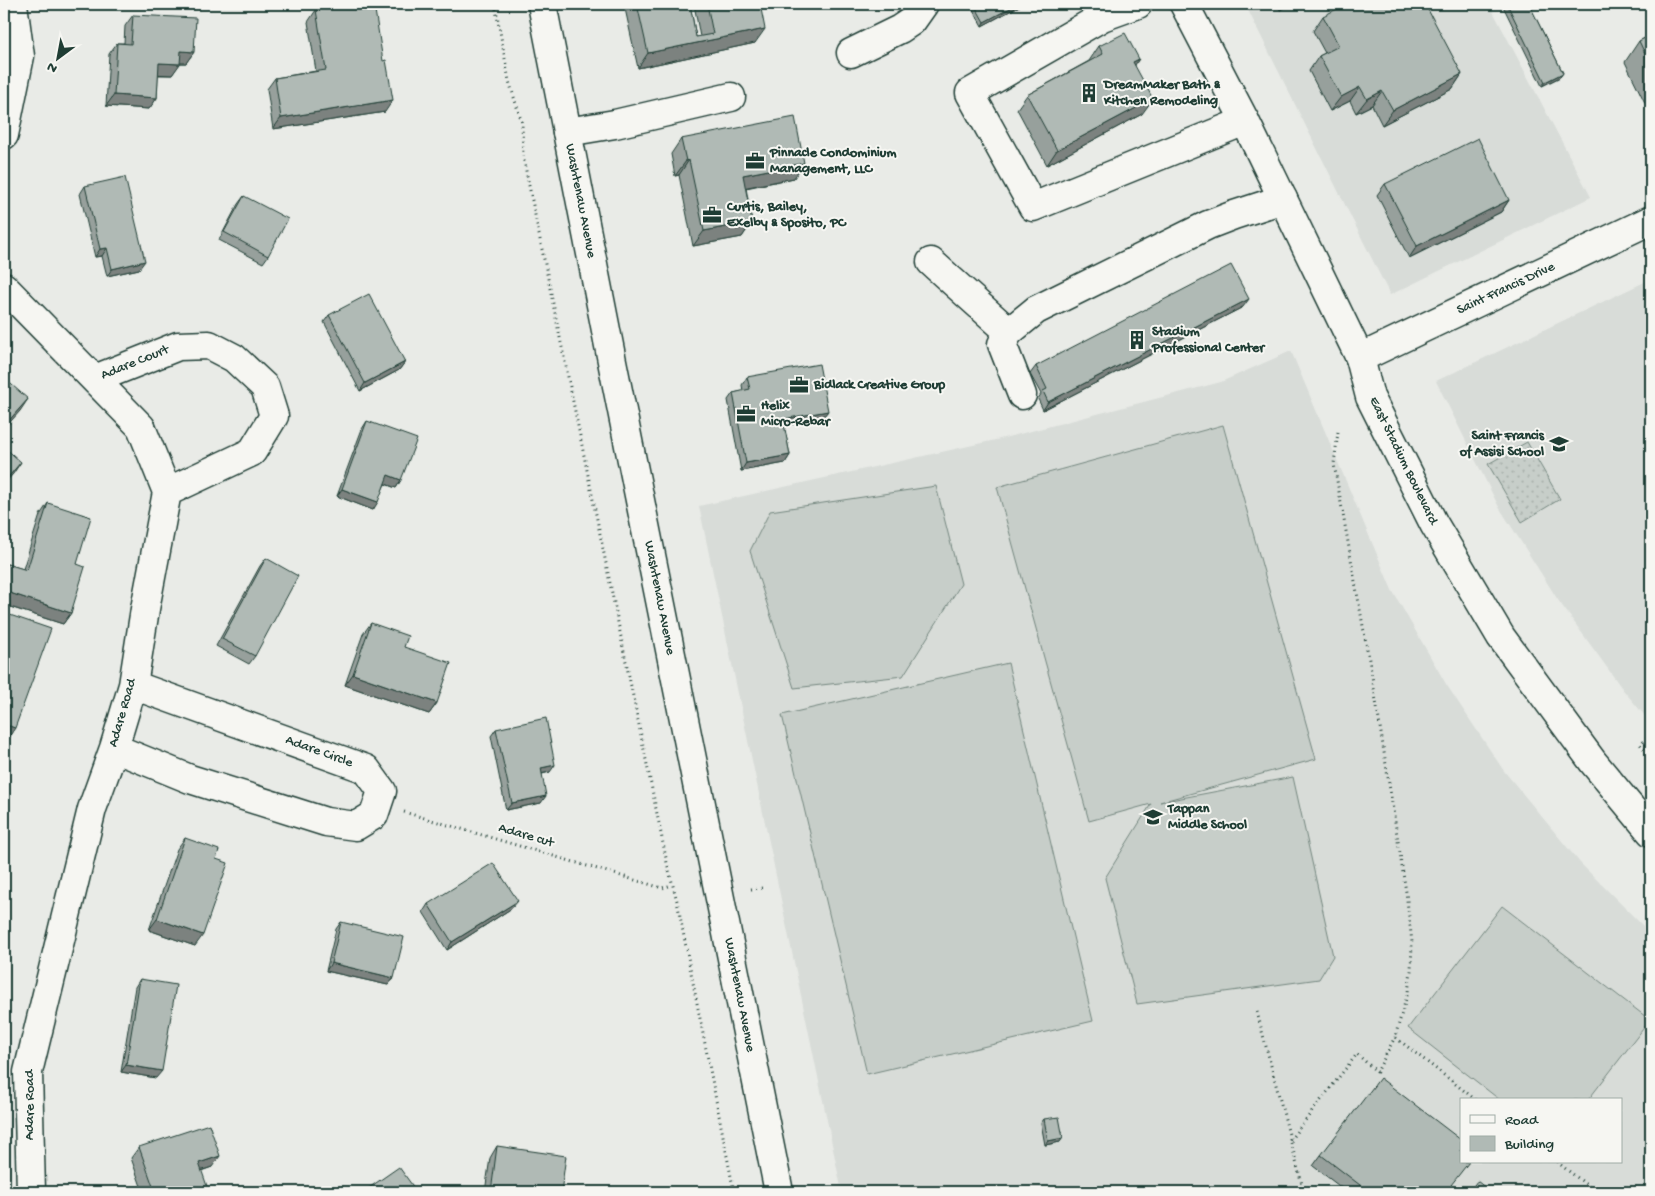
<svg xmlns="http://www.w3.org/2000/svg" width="1655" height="1196" font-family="'Gochi Hand',sans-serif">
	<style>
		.built { fill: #d8dcd8; fill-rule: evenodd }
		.park { fill: url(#park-dots); stroke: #73867e }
		.pitch { fill: #c7cec9; stroke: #73867e }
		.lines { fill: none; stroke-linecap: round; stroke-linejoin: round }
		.minor-casing { stroke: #1f3d34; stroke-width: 31 }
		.major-casing { stroke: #1f3d34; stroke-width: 31 }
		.path { stroke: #1f3d34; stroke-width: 3; stroke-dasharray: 1 4; stroke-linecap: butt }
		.minor { stroke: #f6f6f2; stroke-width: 28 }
		.major { stroke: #f6f6f2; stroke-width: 28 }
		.wall { fill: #97a09c; stroke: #1f3d34 }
		.shaded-wall { fill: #7b827f; stroke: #1f3d34 }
		.building { fill: #b0bab5; stroke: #1f3d34 }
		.labels { text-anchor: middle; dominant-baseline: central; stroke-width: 4; stroke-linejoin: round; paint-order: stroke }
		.poi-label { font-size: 14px; font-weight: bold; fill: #1f3d34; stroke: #f6f6f2; text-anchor: start }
		.street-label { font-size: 14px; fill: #1f3d34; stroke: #f6f6f2 }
	</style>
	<defs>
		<pattern id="park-dots" width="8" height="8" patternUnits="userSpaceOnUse" patternTransform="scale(1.25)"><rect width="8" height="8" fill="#c7cec9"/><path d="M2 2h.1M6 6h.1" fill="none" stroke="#aab2ad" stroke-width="1.8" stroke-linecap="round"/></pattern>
	</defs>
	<rect width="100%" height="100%" fill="#e9ebe7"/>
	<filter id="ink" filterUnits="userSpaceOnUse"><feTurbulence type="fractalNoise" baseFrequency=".02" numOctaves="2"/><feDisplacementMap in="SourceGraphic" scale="10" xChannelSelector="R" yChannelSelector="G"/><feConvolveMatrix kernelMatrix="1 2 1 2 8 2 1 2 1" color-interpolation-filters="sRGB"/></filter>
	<g filter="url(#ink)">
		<!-- built -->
		<path class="built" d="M1245 4H1489L1591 197 1390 295Z
			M1651 279V723L1624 691 1558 600 1499 507 1436 381Z
			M1291 351 1392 590 1446 684 1504 771 1581 864 1651 934V1192H842L699 506 1000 439 1221 382ZM1461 1100H1621V1162H1461Z"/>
		<!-- park -->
		<path class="park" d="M1527 442 1560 499 1522 522 1488 464Z"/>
		<!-- pitch -->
		<path class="pitch" d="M1223 425 1316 759 1160 802 1293 777 1333 956 1319 979 1137 1004 1105 878 1151 804 1089 821 997 487Z
			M936 486 961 584 903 676 794 688 750 551 770 511Z
			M1008 663 1093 1021 867 1074 782 715Z
			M1502 906 1650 1020 1588 1100H1500L1408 1028Z"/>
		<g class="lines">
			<!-- minor casing -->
			<g class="minor-casing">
				<path id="minor" d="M1138 4 1102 17 970 93 1033 207 1245 121
					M851 53 900 29 912 21 924 4
					M567 132 615 124 731 97
					M4 135 20 56 13 4
					M931 262 1009 332
					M4 287 141 427 167 492 145 609 133 685 114 748 92 809 28 1072 31 1192
					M1360 358 1651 220
					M95 379 178 346 209 345 234 358 265 387 274 416 252 452 167 492
					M1022 395 1002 344 1009 332 1036 310 1208 225 1234 215 1283 199
					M114 748 190 779 326 822 356 826 374 815 382 791 366 769 133 685"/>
			</g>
			<!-- major casing -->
			<g class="major-casing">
				<path id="major" d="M542 4 612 361 779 1192
					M1184 4 1245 121 1360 358 1370 397 1434 524 1501 637 1593 762 1651 832"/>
			</g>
			<!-- path -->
			<path class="path" d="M495 4 509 81 522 123 523 156 667 863 677 901 734 1192
				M1338 432 1334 464 1373 682 1406 892 1412 942 1411 971 1408 992 1395 1037 1476 1100
				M1651 735 1640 744 1651 758
				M404 812 662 888 672 885
				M751 889 763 888
				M1257 1012 1304 1192
				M1290 1140 1357 1054 1377 1072 1395 1037
				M1557 1162 1596 1192"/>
			<!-- minor -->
			<use href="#minor" class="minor"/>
			<!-- major -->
			<use href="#major" class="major"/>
		</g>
		<!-- wall -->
		<path class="wall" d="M624 4H690L696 37H700L694 4H760L755 43 638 68Z
			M970 4H1023L982 26Z
			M1277 4H1291L1280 10Z
			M1502 4H1529L1563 73 1560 77 1542 86Z
			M316 10 385 112 273 129 267 89 275 78 316 71 308 22Z
			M133 15 194 52 186 63H180L172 75H158L157 98 149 109 106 106 109 54 117 43H124L125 26Z
			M1323 16 1462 74 1452 89 1382 125 1372 105 1356 113 1350 101 1330 111 1309 71 1319 56 1325 53 1313 31Z
			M1651 35V115L1625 62 1639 41Z
			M1099 46 1135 65 1142 114 1047 165 1017 109 1027 95 1089 61Z
			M681 139 794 178 746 188 752 222 742 237 693 246 679 175 675 176 671 154Z
			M1385 184 1509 200 1501 212 1409 258 1377 195Z
			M85 186 139 269 107 276 102 256 95 257 80 194Z
			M244 196 268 256 263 263 219 240 238 204Z
			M1243 307 1043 410 1038 399 1041 394 1030 374 1036 366Z
			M329 315 405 362 399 370 360 391 324 322Z
			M747 377 828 411 822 418 784 426 790 455 785 463 741 471 728 400 733 393 743 391 742 385Z
			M367 421 401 480 396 488 385 484 373 510 337 496 362 429Z
			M48 503 77 564 71 613 63 624 4 605V568L7 564 23 569 40 515Z
			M266 558 255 656 249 664 216 646 260 566Z
			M371 623 404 647 437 703 429 714 345 685 363 634Z
			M496 729 550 772 542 774 541 803 506 810 491 736Z
			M185 838 216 859 195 946 149 930 177 849Z
			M428 904 512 908 447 950 423 912Z
			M341 922 394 978 388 985 326 971 336 929Z
			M140 979 156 1078 121 1072 135 987Z
			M1044 1119 1060 1142 1045 1145 1041 1123Z
			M497 1146 561 1192H485L490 1158Z
			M139 1147 212 1167 201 1171 205 1192H143L131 1158Z
			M1321 1155 1451 1186 1460 1192H1347L1313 1166Z"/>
		<!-- shaded-wall -->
		<path class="shaded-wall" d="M1018 4H1023L982 26 984 22Z
			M1285 4H1291L1280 10Z
			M765 29 755 43 638 68 648 53Z
			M181 51 194 52 186 63H173Z
			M1139 59 1129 74 1133 62Z
			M159 63 180 64 172 75 151 74Z
			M1563 73 1560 77 1542 86 1545 82Z
			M1462 74 1452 89 1382 125 1393 110Z
			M1360 87 1350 101 1330 111 1341 97Z
			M1382 91 1372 105 1356 113 1367 99Z
			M114 95 157 98 149 109 106 106Z
			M1153 99 1142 114 1047 165 1057 150Z
			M393 100 385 112 273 129 281 118Z
			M689 160 679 175 675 176 686 161Z
			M804 163 794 178 733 190 743 175Z
			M1509 200 1501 212 1409 258 1417 246Z
			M752 222 742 237 693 246 704 231Z
			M107 248 102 256 95 257 100 249Z
			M145 261 139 269 107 276 112 269Z
			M1249 299 1243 307 1043 410 1048 402Z
			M405 362 399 370 360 391 365 383Z
			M28 399 20 411 4 429V426Z
			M828 411 822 418 778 427 783 419Z
			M790 455 785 463 741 471 746 463Z
			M21 462 13 474 4 484V482Z
			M388 475 401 480 396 488 383 483Z
			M342 489 378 502 373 510 337 496Z
			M4 591 71 613 63 624 4 605Z
			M353 674 437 703 429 714 345 685Z
			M4 724 15 728 7 740 4 738Z
			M555 765 550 772 535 775 541 768Z
			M546 796 541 803 506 810 512 803Z
			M518 901 512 908 447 950 452 942Z
			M157 919 203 935 195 946 149 930Z
			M331 963 394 978 388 985 326 971Z
			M126 1065 162 1071 156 1078 121 1072Z
			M1063 1138 1060 1142 1045 1145 1048 1141Z
			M220 1156 212 1167 191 1174 199 1163Z
			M208 1189 205 1192H197Z"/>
		<!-- building -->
		<path class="building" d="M359 4H374L383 61 386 60 393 100 281 118 275 78 326 70 316 10Z
			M637 4H690L696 37 713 34 707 4H760L765 29 648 53Z
			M974 4H1018L984 22Z
			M1347 4H1425L1462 74 1393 110 1382 91 1367 99 1360 87 1341 97 1319 56 1339 46 1323 16Z
			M1507 4H1529L1563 73 1545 82Z
			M133 15 196 18 194 52 181 51 180 64 159 63 157 98 114 95 117 43 131 44Z
			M1125 33 1139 59 1133 62 1153 99 1057 150 1027 95 1103 54 1099 46Z
			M1651 35V66L1639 41Z
			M795 117 804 163 743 175 752 222 704 231 689 160 686 161 681 139Z
			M1478 138 1509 200 1417 246 1385 184Z
			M125 177 145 261 112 269 107 248 100 249 85 186Z
			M244 196 288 219 268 256 224 232Z
			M1231 265 1249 299 1048 402 1043 391 1047 389 1036 366Z
			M369 294 405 362 365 383 329 315Z
			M819 364 828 411 783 419 790 455 746 463 733 393 750 389 747 377Z
			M4 378 28 399 4 426Z
			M367 421 417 439 401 480 388 475 378 502 342 489Z
			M4 447 21 462 4 482Z
			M48 503 91 517 77 564 85 567 71 613 4 591V573L7 564 27 570Z
			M266 558 298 576 255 656 222 639Z
			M4 613 51 629 15 728 4 724Z
			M371 623 408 636 404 647 451 663 437 703 353 674Z
			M546 718 555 765 541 768 546 796 512 803 496 729Z
			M185 838 219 850 216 859 228 863 203 935 157 919Z
			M493 863 518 901 452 942 428 904Z
			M341 922 404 937 394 978 331 963Z
			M140 979 176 985 162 1071 126 1065Z
			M1380 1078 1461 1140V1162H1469L1451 1185 1460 1192H1369L1321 1155Z
			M1059 1117 1063 1138 1048 1141 1044 1119Z
			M209 1124 220 1156 199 1163 208 1189 197 1192H155L139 1147Z
			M497 1146 566 1156 561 1192H491Z
			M399 1167 417 1192H363Z
			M1477 1181 1491 1192H1469Z"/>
	</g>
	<!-- icons -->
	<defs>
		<g id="building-bare" transform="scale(1.5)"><path d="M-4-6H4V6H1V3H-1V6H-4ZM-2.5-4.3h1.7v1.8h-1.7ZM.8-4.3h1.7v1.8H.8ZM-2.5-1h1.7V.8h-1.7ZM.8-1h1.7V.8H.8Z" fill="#1f3d34" stroke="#f6f6f2" stroke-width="2.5" paint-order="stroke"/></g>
		<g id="office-bare" transform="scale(1.5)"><path d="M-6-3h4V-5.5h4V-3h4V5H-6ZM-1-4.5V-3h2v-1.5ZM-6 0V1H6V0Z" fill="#1f3d34" stroke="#f6f6f2" stroke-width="2.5" paint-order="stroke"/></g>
		<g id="school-bare" transform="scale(1.5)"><path d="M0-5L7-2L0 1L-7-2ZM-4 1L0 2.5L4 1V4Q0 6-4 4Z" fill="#1f3d34" stroke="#f6f6f2" stroke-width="2.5" paint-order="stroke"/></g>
	</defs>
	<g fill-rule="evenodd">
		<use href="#building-bare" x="1089" y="93"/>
		<use href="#office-bare" x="755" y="161"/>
		<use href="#office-bare" x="712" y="215"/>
		<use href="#building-bare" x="1137" y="340"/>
		<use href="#office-bare" x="799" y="385"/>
		<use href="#office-bare" x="746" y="414"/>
		<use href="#school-bare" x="1559" y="444"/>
		<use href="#school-bare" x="1153" y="817"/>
	</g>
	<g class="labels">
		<!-- poi labels -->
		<g class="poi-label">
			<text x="1104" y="85">DreamMaker Bath &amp;<tspan x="1104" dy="16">Kitchen Remodeling</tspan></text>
			<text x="770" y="153">Pinnacle Condominium<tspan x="770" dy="16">Management, LLC</tspan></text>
			<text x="727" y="207">Curtis, Bailey,<tspan x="727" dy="16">Exelby &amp; Sposito, PC</tspan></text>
			<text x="1152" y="332">Stadium<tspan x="1152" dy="16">Professional Center</tspan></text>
			<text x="814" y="385">Bidlack Creative Group</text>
			<text x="761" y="406">Helix<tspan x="761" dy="16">Micro-Rebar</tspan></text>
			<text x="1544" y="436" text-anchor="end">Saint Francis<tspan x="1544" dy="16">of Assisi School</tspan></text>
			<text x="1168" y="809">Tappan<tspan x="1168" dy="16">Middle School</tspan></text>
		</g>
		<!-- street labels -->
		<g class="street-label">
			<text transform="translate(580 201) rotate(79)">Washtenaw Avenue</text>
			<text transform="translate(1506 289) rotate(-25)">Saint Francis Drive</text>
			<text transform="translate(135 363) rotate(-22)">Adare Court</text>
			<text transform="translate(1403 461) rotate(64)">East Stadium Boulevard</text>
			<text transform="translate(659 598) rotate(79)">Washtenaw Avenue</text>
			<text transform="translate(123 713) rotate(-74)">Adare Road</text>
			<text transform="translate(319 752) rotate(20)">Adare Circle</text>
			<text transform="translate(526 836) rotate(16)">Adare cut</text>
			<text transform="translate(739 995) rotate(79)">Washtenaw Avenue</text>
			<text transform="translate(30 1105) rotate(-90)">Adare Road</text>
		</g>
	</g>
	<!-- margin -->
	<rect width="1655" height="1196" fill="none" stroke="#f6f6f2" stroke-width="20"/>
	<rect x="10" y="10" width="1635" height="1176" fill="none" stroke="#1f3d34" stroke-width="2" filter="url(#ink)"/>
	<!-- legend -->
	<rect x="1460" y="1098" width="162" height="65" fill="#f6f6f2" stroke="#a0aca6"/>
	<rect x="1470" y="1115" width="25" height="8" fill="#f6f6f2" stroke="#a0aca6"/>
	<text x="1505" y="1124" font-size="15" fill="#1f3d34">Road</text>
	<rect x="1470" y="1136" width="25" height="15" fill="#b0bab5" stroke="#a0aca6"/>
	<text x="1505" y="1148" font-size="15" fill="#1f3d34">Building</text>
	<!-- north arrow -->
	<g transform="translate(58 58) rotate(212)" stroke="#f6f6f2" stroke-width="4" paint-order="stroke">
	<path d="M0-4L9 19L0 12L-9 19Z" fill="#1f3d34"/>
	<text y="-8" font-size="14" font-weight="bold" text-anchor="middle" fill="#1f3d34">N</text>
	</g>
</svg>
